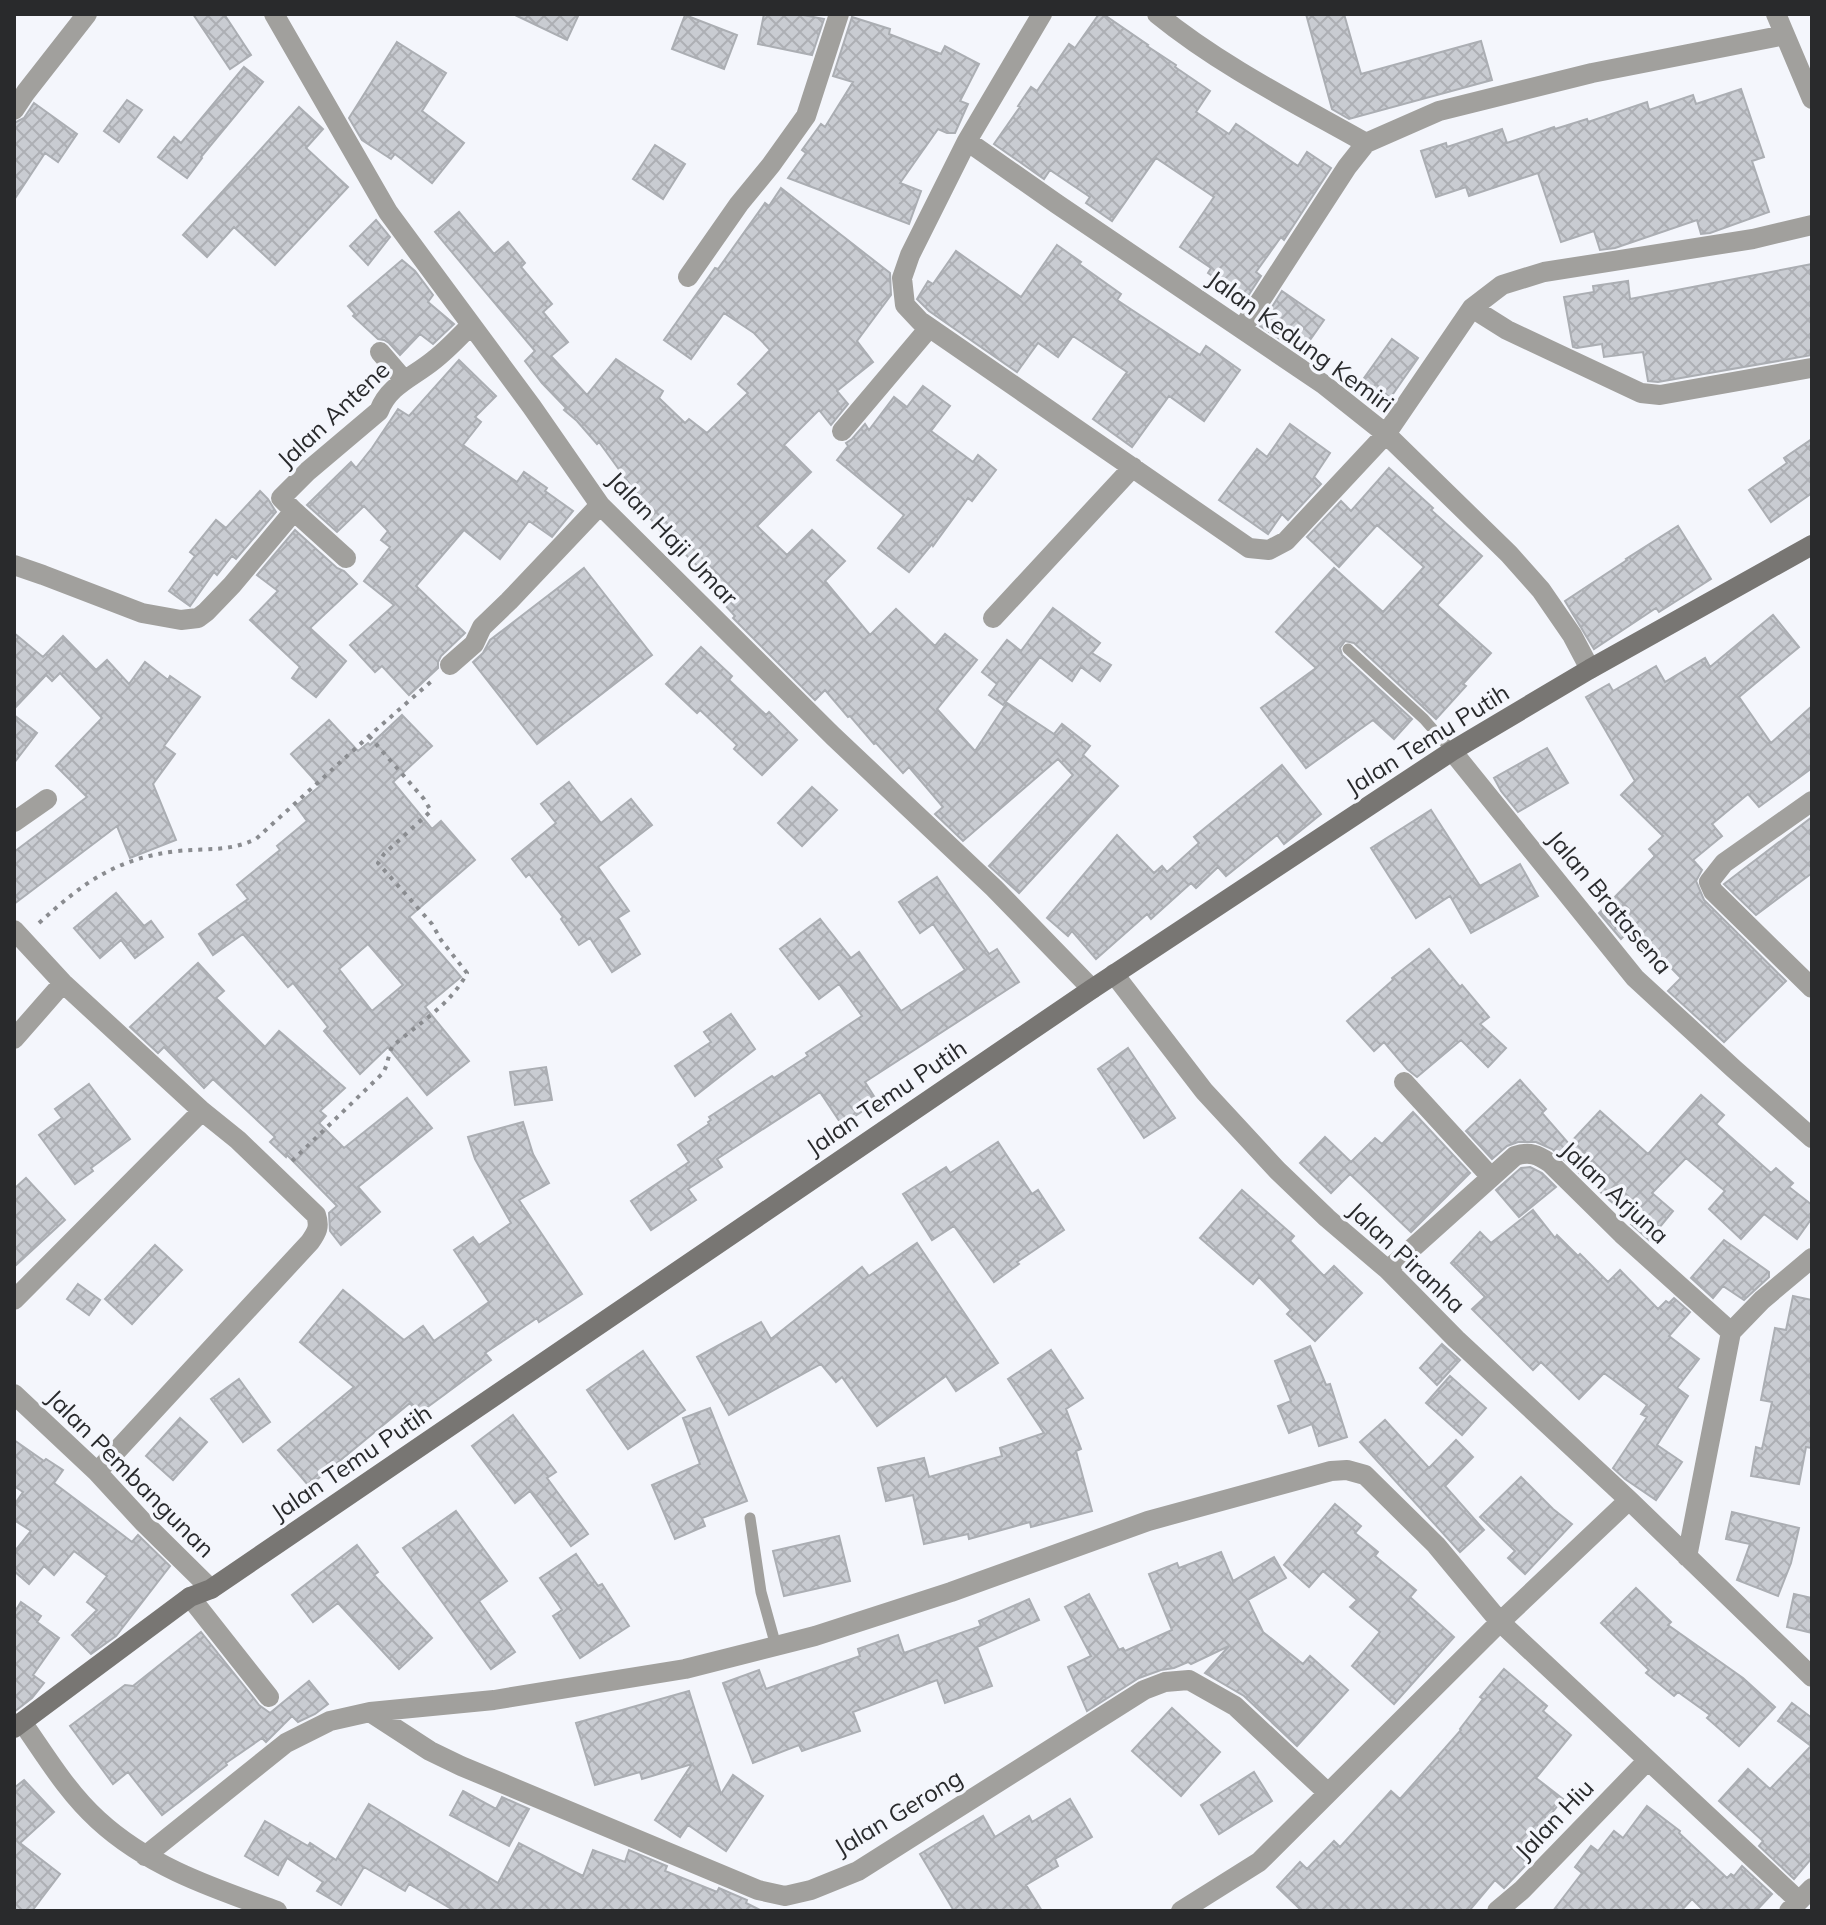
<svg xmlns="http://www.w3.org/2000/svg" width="1826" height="1925" font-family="Mulish,sans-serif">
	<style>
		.building { fill: url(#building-cross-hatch); stroke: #abaeb3; stroke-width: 2; fill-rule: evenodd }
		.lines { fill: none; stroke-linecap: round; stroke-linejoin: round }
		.path { stroke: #8a8c90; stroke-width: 4; stroke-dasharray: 4 6; stroke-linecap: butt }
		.lane { stroke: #a1a09d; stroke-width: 11 }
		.street { stroke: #a1a09d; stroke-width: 20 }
		.secondary { stroke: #787673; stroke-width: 20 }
		.labels { text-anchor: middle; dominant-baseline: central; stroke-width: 7; stroke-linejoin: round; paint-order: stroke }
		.street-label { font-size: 24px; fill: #292a2c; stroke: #f4f6fc }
	</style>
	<defs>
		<pattern id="building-cross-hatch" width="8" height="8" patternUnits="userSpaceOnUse" patternTransform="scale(2)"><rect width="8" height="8" fill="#c9ccd2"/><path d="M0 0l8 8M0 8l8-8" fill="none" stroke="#adafb4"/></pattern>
	</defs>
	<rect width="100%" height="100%" fill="#f4f6fc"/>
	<!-- building -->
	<path class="building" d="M193 14H224L251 55 230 69Z
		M513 14H579L567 40Z
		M764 14H798L824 19 812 55 758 44Z
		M1099 14H1103L1148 45 1147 46 1176 65 1175 67 1210 91 1196 112 1229 134 1236 124 1298 166 1307 152 1331 168 1284 240 1281 237 1256 272 1261 276 1246 299 1208 273 1211 268 1180 247 1214 197 1156 158 1112 221 1086 203 1090 197 1050 170 1044 179 994 144 1020 107 1018 106 1031 87 1037 91 1069 44 1075 48Z
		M1306 14H1344L1361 74 1481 41 1492 80 1349 119 1332 109Z
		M685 15 737 35 724 69 672 49Z
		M852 17 890 29 889 34 941 54 945 46 979 64 960 101 968 104 955 133H947L938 129 900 183 921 191 909 224 788 178 806 153 802 150 821 124 825 127 853 82 833 76Z
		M397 42 446 73 422 111 464 143 432 183 395 154 391 159 362 140 349 118Z
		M244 67 263 82 201 157 202 158 187 178 158 157 174 137 181 143Z
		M1741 89 1764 157 1752 161 1769 212 1710 233 1701 234 1697 220 1615 248 1600 250 1594 231 1561 242 1538 173 1469 196 1466 187 1436 197 1421 151 1446 143 1447 147 1502 129 1507 143 1554 127 1555 129 1587 119 1588 122 1647 102 1649 110 1693 95 1696 104Z
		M127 100 142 110 119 142 104 131Z
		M34 103 77 134 58 162 45 153 14 200V123L24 118Z
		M299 107 323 129 306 148 348 187 275 265 234 227 207 257 183 235Z
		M655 145 685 164 663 199 633 179Z
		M781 188 890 273 891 295 857 341 873 362 837 391 848 404 831 425 819 410 784 445 811 472 757 526 787 555 812 530 845 561 825 581 870 635 896 609 935 646 945 634 977 660 937 709 975 751 1007 703 1054 734 1062 724 1090 746 1083 755 1118 786 1019 893 989 866 1073 775 1058 759 963 841 935 814 943 807 909 767 903 773 876 743 874 744 850 716 848 717 825 690 815 700 733 618 735 616 704 582 709 577 682 551 679 553 635 500 639 497 599 442 597 444 577 421 564 410 566 408 542 383 525 361 535 351 435 232 459 212 494 254 508 242 525 263 521 267 552 304 543 312 568 342 551 356 587 395 616 359 663 391 659 398 685 423 689 419 707 433 748 393 738 384 770 350 754 333 724 313 691 359 664 340 715 268 718 269 765 203 769 206Z
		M376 220 390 237 368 265 350 246Z
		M1057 245 1081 262 1079 264 1121 294 1117 300 1200 355 1206 346 1240 370 1204 421 1169 396 1132 447 1093 419 1127 372 1073 336 1058 357 1038 343 1017 372 929 311 917 299 928 281 933 284 956 251 1021 297Z
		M402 260 415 271 433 295 428 302 454 324 433 344 420 334 400 355 389 343 384 340 378 339 353 316 355 314 348 306Z
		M1812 264V355L1658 382 1648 381 1643 352 1604 357 1602 344 1577 348 1573 347 1564 297 1594 292 1593 286 1628 281 1630 299Z
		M1282 291 1324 320 1301 353 1260 326Z
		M1392 339 1418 358 1381 411 1354 392Z
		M459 360 496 396 475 417 481 422 463 445 517 482 524 472 547 488 545 491 573 511 552 537 529 521 500 559 464 530 416 586 465 633 441 656 438 662V668L409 695 382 666 375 672 350 645 394 605 364 581 390 547 381 540 388 531 364 506 337 532 307 505 351 462 356 468 372 448 398 409 409 416Z
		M923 386 950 406 931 431 973 462 978 455 996 470 972 501 968 498 933 546 932 544 909 572 878 548 904 515 837 460 848 446 846 443 852 439 865 424 869 430 894 397 907 407Z
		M1290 424 1330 453 1314 477 1321 484 1288 520 1282 514 1268 534 1219 500 1257 449 1267 457Z
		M1812 439V493L1771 522 1749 490 1787 463 1784 458Z
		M1389 468 1433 508 1431 510 1482 556 1437 605 1491 653 1463 684 1466 686 1436 719 1354 643 1345 641 1340 648 1342 655 1412 719 1394 739 1373 720 1306 768 1261 708 1316 668 1276 632 1334 568 1383 612 1424 567 1377 525 1339 567 1307 537 1341 501 1351 511Z
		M260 491 268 499 276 512 236 559 232 556 217 575 214 572 190 606 169 591 195 556 190 552 216 520 226 528Z
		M1678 526 1711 579 1659 612 1656 608 1594 649 1565 601 1627 560 1626 559Z
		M295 530 337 568 344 571 357 584 310 628 346 661 316 697 292 678 300 667 250 620 278 591 257 575Z
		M584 568 652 655 537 744 473 662 483 653 490 640Z
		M1053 608 1100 643 1092 653 1111 665 1100 681 1081 667 1072 681 1040 657 1003 705 989 695 997 684 982 672 1007 640 1021 651Z
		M1773 615 1799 647 1739 697 1771 743 1812 706V768L1759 807 1748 794 1712 824 1722 836 1693 860 1702 870 1696 881 1704 900 1786 981 1724 1042 1668 991 1681 978 1632 928 1621 939 1599 913 1655 856 1649 849 1663 836 1621 795 1635 781 1586 697 1609 684 1613 691 1656 666 1665 682 1705 658 1710 667Z
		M14 633 43 657 63 636 96 670 107 660 129 684 145 662 168 680 170 676 200 697 164 746 175 754 153 784 176 840 130 858 117 826 14 904V852L87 797 56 766 102 718 60 673 52 681 46 675 14 709Z
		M701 647 732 676 729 680 766 715 769 712 797 740 762 775 734 749 737 745 700 710 697 713 666 684Z
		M14 715 37 733 14 763Z
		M402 715 432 746 393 782 432 829 441 821 475 860 409 917 461 977 425 1007 469 1061 427 1095 388 1047 360 1074 324 1031 328 1027 293 983 288 987 243 934 213 955 199 934 248 899 237 885 280 850 277 846 307 821 296 806 320 786 291 754 329 720 358 751 368 743 370 745ZM368 944 403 985 372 1011 339 969Z
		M1547 748 1568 783 1518 812 1501 791 1494 778Z
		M1282 765 1321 814 1284 844 1277 835 1226 876 1218 867 1196 888 1191 883 1151 919 1147 914 1096 959 1072 931 1068 936 1047 918 1117 835 1154 873 1162 866 1167 872 1199 843 1194 837Z
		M569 782 601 823 631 799 652 825 598 867 629 911 618 918 640 954 612 972 590 938 579 945 561 919 563 917 529 874 526 877 512 859 556 823 541 804Z
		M812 787 837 810 802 846 778 823Z
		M1431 810 1480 886 1520 864 1538 896 1471 933 1450 896 1416 918 1371 848Z
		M1812 817V873L1756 915 1724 884Z
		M937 877 989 954 997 949 1019 982 865 1082 877 1101 842 1125 820 1092 717 1159 722 1167 688 1189 696 1200 651 1230 631 1201 689 1162 678 1145 709 1124 708 1122 711 1120 709 1117 772 1076 774 1078 808 1056 806 1053 862 1016 839 984 819 999 780 949 820 919 851 958 859 952 901 1011 965 970 933 924 920 933 899 902Z
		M116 893 144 926 151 921 163 937 135 958 121 940 100 958 74 928Z
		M1429 949 1460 987 1462 985 1489 1017 1480 1024 1506 1048 1488 1067 1461 1040 1417 1077 1407 1069 1384 1042 1374 1051 1347 1021 1393 980 1392 978Z
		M198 963 224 991 216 998 265 1047 279 1031 345 1088 320 1111 326 1116 319 1123 344 1148 407 1098 432 1128 358 1187 380 1212 341 1245 330 1231 329 1213 337 1206 287 1155 286 1157 270 1142 275 1137 213 1079 204 1088 164 1047 158 1053 130 1027Z
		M731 1014 755 1049 695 1096 675 1066 711 1042 704 1032Z
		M1128 1048 1175 1118 1144 1138 1098 1069Z
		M546 1067 552 1100 515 1105 510 1072Z
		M1520 1080 1546 1109 1542 1113 1569 1144 1600 1111 1648 1154 1701 1095 1724 1115 1716 1124 1771 1173 1776 1168 1793 1183 1789 1187 1812 1205V1218L1797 1239 1764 1214 1741 1239 1709 1209 1725 1191 1686 1158 1652 1193 1673 1211 1649 1240 1631 1224 1633 1221 1552 1149 1536 1142H1518L1507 1146 1492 1159 1466 1131Z
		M89 1084 130 1139 91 1168 93 1171 75 1184 39 1135 62 1118 55 1109Z
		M1413 1112 1470 1173 1411 1232 1350 1174 1331 1193 1300 1163 1325 1137 1351 1162 1375 1138 1382 1144Z
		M523 1122 533 1154 549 1183 519 1200 582 1294 539 1322 537 1318 485 1353 491 1360 418 1414 410 1403 309 1486 278 1450 354 1387 300 1342 343 1290 404 1340 423 1326 434 1341 489 1302 454 1250 473 1237 479 1245 511 1223 475 1159 468 1137Z
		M998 1142 1032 1194 1038 1190 1064 1230 1017 1262 1019 1264 994 1282 954 1226 932 1240 903 1194 946 1167 950 1173Z
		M1530 1167 1542 1173 1556 1187 1519 1217 1496 1190 1521 1168Z
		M26 1178 65 1220 14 1267V1189Z
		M1242 1190 1294 1236 1290 1241 1324 1276 1334 1266 1362 1293 1315 1341 1287 1314 1291 1310 1259 1277 1253 1284 1200 1238Z
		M1533 1210 1555 1238 1557 1235 1578 1256 1580 1254 1608 1282 1620 1270 1658 1309 1666 1301 1669 1303 1674 1298 1690 1312 1669 1336 1699 1359 1677 1388 1688 1396 1657 1445 1682 1462 1656 1500 1625 1479 1613 1468 1647 1417 1641 1414 1647 1405 1604 1373 1579 1399 1541 1362 1533 1370 1472 1309 1485 1297 1451 1263 1480 1232 1491 1243Z
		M1724 1240 1769 1272V1277L1744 1300 1723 1286 1713 1298 1691 1278Z
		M917 1243 998 1363 956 1391 946 1376 877 1426 842 1377 836 1382 821 1364 729 1415 697 1357 761 1322 771 1339 862 1267 869 1276Z
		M155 1245 182 1270 132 1324 105 1299Z
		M78 1284 100 1300 89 1315 67 1299Z
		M1793 1296 1812 1300V1448L1806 1447 1799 1484 1751 1476 1756 1447 1762 1449 1772 1402 1761 1400 1775 1328 1786 1330Z
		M1442 1344 1460 1360 1437 1385 1420 1368Z
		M1310 1346 1326 1385 1330 1384 1347 1437 1319 1446 1312 1424 1289 1433 1278 1406 1291 1401 1275 1361Z
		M1051 1350 1083 1398 1066 1409 1081 1449 1076 1451 1092 1511 1031 1527 1030 1522 969 1539 968 1534 924 1544 913 1495 886 1501 878 1468 924 1458 929 1477 1002 1456 1000 1448 1044 1433 1008 1379Z
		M643 1351 685 1410 628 1449 587 1390Z
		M1450 1376 1486 1408 1462 1435 1426 1403Z
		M239 1379 270 1422 243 1442 211 1399Z
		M710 1408 747 1501 702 1518 705 1526 675 1539 652 1485 700 1464 683 1418Z
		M513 1415 556 1472 547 1478 588 1534 571 1546 530 1491 515 1503 472 1446Z
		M180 1418 207 1442 173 1480 146 1456Z
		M1385 1420 1429 1468 1456 1440 1473 1457 1445 1486 1484 1530 1460 1552 1360 1442Z
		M14 1440 44 1461 46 1459 63 1470 54 1483 132 1542 138 1535 170 1566 116 1636 91 1654 72 1635 97 1610 87 1602 107 1576 74 1551 54 1575 44 1566 29 1584 14 1571V1552L31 1531 14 1520V1505L23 1492 14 1486Z
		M1521 1477 1553 1509 1572 1524 1525 1574 1508 1558 1515 1551 1480 1517Z
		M1335 1504 1361 1526 1355 1533 1378 1552 1375 1556 1416 1590 1410 1597 1454 1637 1394 1704 1352 1666 1380 1632 1350 1607 1357 1600 1323 1571 1309 1587 1284 1565Z
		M456 1511 507 1581 479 1601 515 1652 491 1669 403 1548Z
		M1732 1512 1799 1528 1791 1563 1778 1596 1737 1580 1750 1544 1726 1539Z
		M839 1536 850 1581 784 1596 773 1551Z
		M357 1545 378 1572 374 1575 432 1638 399 1669 338 1603 313 1622 292 1595Z
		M1221 1552 1233 1581 1274 1557 1286 1578 1248 1600 1263 1632 1303 1664 1310 1656 1348 1690 1297 1746 1244 1696 1205 1673 1229 1646 1191 1664 1188 1662 1174 1668 1161 1670 1139 1678 1087 1711 1068 1667 1091 1656 1065 1607 1089 1594 1119 1650 1123 1648 1125 1651 1172 1630 1149 1574 1177 1563 1179 1568Z
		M576 1554 598 1586 602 1584 629 1626 580 1658 553 1616 562 1610 540 1578Z
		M1636 1588 1671 1622 1668 1625 1743 1678 1775 1707 1739 1746 1707 1718 1710 1715 1678 1692 1674 1696 1646 1673 1649 1670 1601 1623Z
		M1794 1594 1812 1598V1633L1787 1627Z
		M1029 1599 1039 1620 977 1647 992 1686 945 1703 937 1680 853 1712 860 1731 802 1751 799 1745 753 1763 723 1683 759 1670 766 1689 860 1656 858 1649 898 1635 904 1653 981 1626 979 1621Z
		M21 1602 41 1616 37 1622 59 1638 33 1675 44 1683 32 1698 14 1712V1613Z
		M201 1632 259 1705 270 1713 309 1681 328 1704 315 1714 298 1722 292 1716 266 1742 262 1738 226 1763 227 1765 162 1815 128 1772 113 1784 70 1726 125 1685 133 1686Z
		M1504 1669 1547 1706 1543 1711 1571 1735 1536 1778 1563 1799 1540 1828 1549 1836 1526 1862 1527 1864 1504 1888 1495 1880 1469 1911H1302L1277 1887 1300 1862 1307 1869 1334 1841 1340 1847 1391 1791 1400 1799 1461 1730 1460 1729 1483 1699 1480 1697Z
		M689 1691 721 1794 733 1775 763 1796 726 1851 688 1825 680 1837 655 1820 692 1764 642 1779 640 1772 595 1785 576 1723Z
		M1792 1703 1812 1718V1858L1794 1879 1759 1846 1763 1841 1719 1801 1748 1769 1770 1789 1811 1746 1778 1721Z
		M1172 1708 1220 1752 1181 1796 1132 1751Z
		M1254 1772 1272 1801 1219 1834 1201 1805Z
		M24 1780 54 1812 20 1843 60 1874 32 1911H14V1788Z
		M463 1791 496 1809 502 1797 529 1809 509 1846 450 1815Z
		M1070 1799 1092 1837 1055 1859 1058 1866 1026 1885 1042 1911H954L920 1854 983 1816 995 1837 1029 1816 1032 1822Z
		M369 1804 498 1883 519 1843 583 1876 593 1850 625 1862 629 1850 667 1866 665 1871 717 1892 719 1888 747 1900 746 1903 762 1911H455L409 1884 405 1891 364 1867 341 1905 317 1891 323 1882 287 1858 278 1875 245 1856 265 1821 308 1846 310 1843 336 1860Z
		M1647 1806 1680 1831 1679 1833 1727 1878 1731 1874 1734 1876 1742 1866 1772 1894 1756 1911H1704L1692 1899 1681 1911H1553L1582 1873 1575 1867 1591 1846 1598 1851 1614 1831 1623 1838Z"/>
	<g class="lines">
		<!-- path -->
		<path class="path" d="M39 923C83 883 116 858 178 851 208 848 228 852 256 839L369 736 434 679
			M292 1161 383 1073C388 1064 388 1056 392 1047 417 1024 451 1005 467 973L441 940 432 924 378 863 384 854 431 811 424 799 369 736"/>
		<!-- lane -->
		<path class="lane" d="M1348 649 1424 719 1452 751
			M750 1518 761 1592 776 1646"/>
		<!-- street -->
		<path class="street" d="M274 14 388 212 532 407 600 505 833 736 994 888 1092 989
			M1042 14 967 141 910 255 902 278 905 305 920 321 1249 548 1269 550 1286 541 1386 434 1472 308 1502 285 1544 272 1753 239 1812 225
			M1157 14C1221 66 1295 103 1366 143
			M1776 14 1812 99
			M14 110 26 92 87 14
			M967 141 1057 204 1323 384 1386 434 1509 554 1541 590 1572 635 1590 669
			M688 277 739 204 771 165 806 116 839 14
			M1472 308 1507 330 1641 393 1660 395 1811 368
			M1242 329 1347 167 1366 143 1439 111 1592 73 1785 35
			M380 352 404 380
			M842 431 929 328
			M294 511 346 558
			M14 565 43 575 142 613 181 620 198 618 206 612 232 585 294 511 281 498 308 471 379 411C389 385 412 378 434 360 447 350 459 337 471 325
			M993 618 1133 467
			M450 665 474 644 482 627 509 601 600 505
			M1452 751 1635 978 1734 1069 1812 1138
			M1812 801 1724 863 1709 882 1713 891 1812 988
			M14 822 47 799
			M14 930 63 983 202 1111 238 1140 316 1215C320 1227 317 1232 310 1242L97 1472
			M1114 974 1204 1091 1277 1170 1327 1218 1388 1270 1456 1339 1629 1500 1812 1677
			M14 1039 63 983
			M1404 1082 1491 1177
			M1388 1270 1515 1156C1530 1151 1538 1155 1550 1163L1622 1234 1731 1332
			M14 1300 202 1111
			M14 1394 97 1472 144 1523 211 1589
			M1687 1557 1731 1332 1762 1300 1812 1258
			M190 1597 269 1697
			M370 1712 430 1751 461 1766 758 1890 785 1896 811 1890 858 1871 1144 1690 1165 1682 1189 1680 1235 1706 1328 1793
			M22 1722C46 1756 67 1792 98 1820 149 1867 213 1888 277 1911
			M145 1856 286 1743 330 1721 370 1712 494 1700 685 1669 815 1636 951 1592 1148 1521 1331 1471 1347 1470 1365 1475 1436 1545 1500 1622 1799 1901
			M1181 1911 1259 1862 1500 1622 1629 1500
			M1497 1911 1522 1890 1647 1761
			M1789 1911 1812 1888"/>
		<!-- secondary -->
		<path class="secondary" d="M14 1728 190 1597 211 1589 1092 989 1452 751 1590 669 1812 545"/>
	</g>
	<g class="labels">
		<!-- street labels -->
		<g class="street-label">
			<text transform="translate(1301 341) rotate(36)">Jalan Kedung Kemiri</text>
			<text transform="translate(333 414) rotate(-43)">Jalan Antene</text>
			<text transform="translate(673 538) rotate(46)">Jalan Haji Umar</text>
			<text transform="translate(1427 739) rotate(-32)">Jalan Temu Putih</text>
			<text transform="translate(1610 902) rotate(50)">Jalan Bratasena</text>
			<text transform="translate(886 1097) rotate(-34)">Jalan Temu Putih</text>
			<text transform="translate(1615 1192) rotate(43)">Jalan Arjuna</text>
			<text transform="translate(1407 1257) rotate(43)">Jalan Piranha</text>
			<text transform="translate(351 1462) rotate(-34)">Jalan Temu Putih</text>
			<text transform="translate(131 1473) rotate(45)">Jalan Pembangunan</text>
			<text transform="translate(898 1812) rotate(-31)">Jalan Gerong</text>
			<text transform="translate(1554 1819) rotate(-46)">Jalan Hiu</text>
		</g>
	</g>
	<!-- border -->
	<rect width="1826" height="1925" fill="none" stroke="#292a2c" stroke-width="32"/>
</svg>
